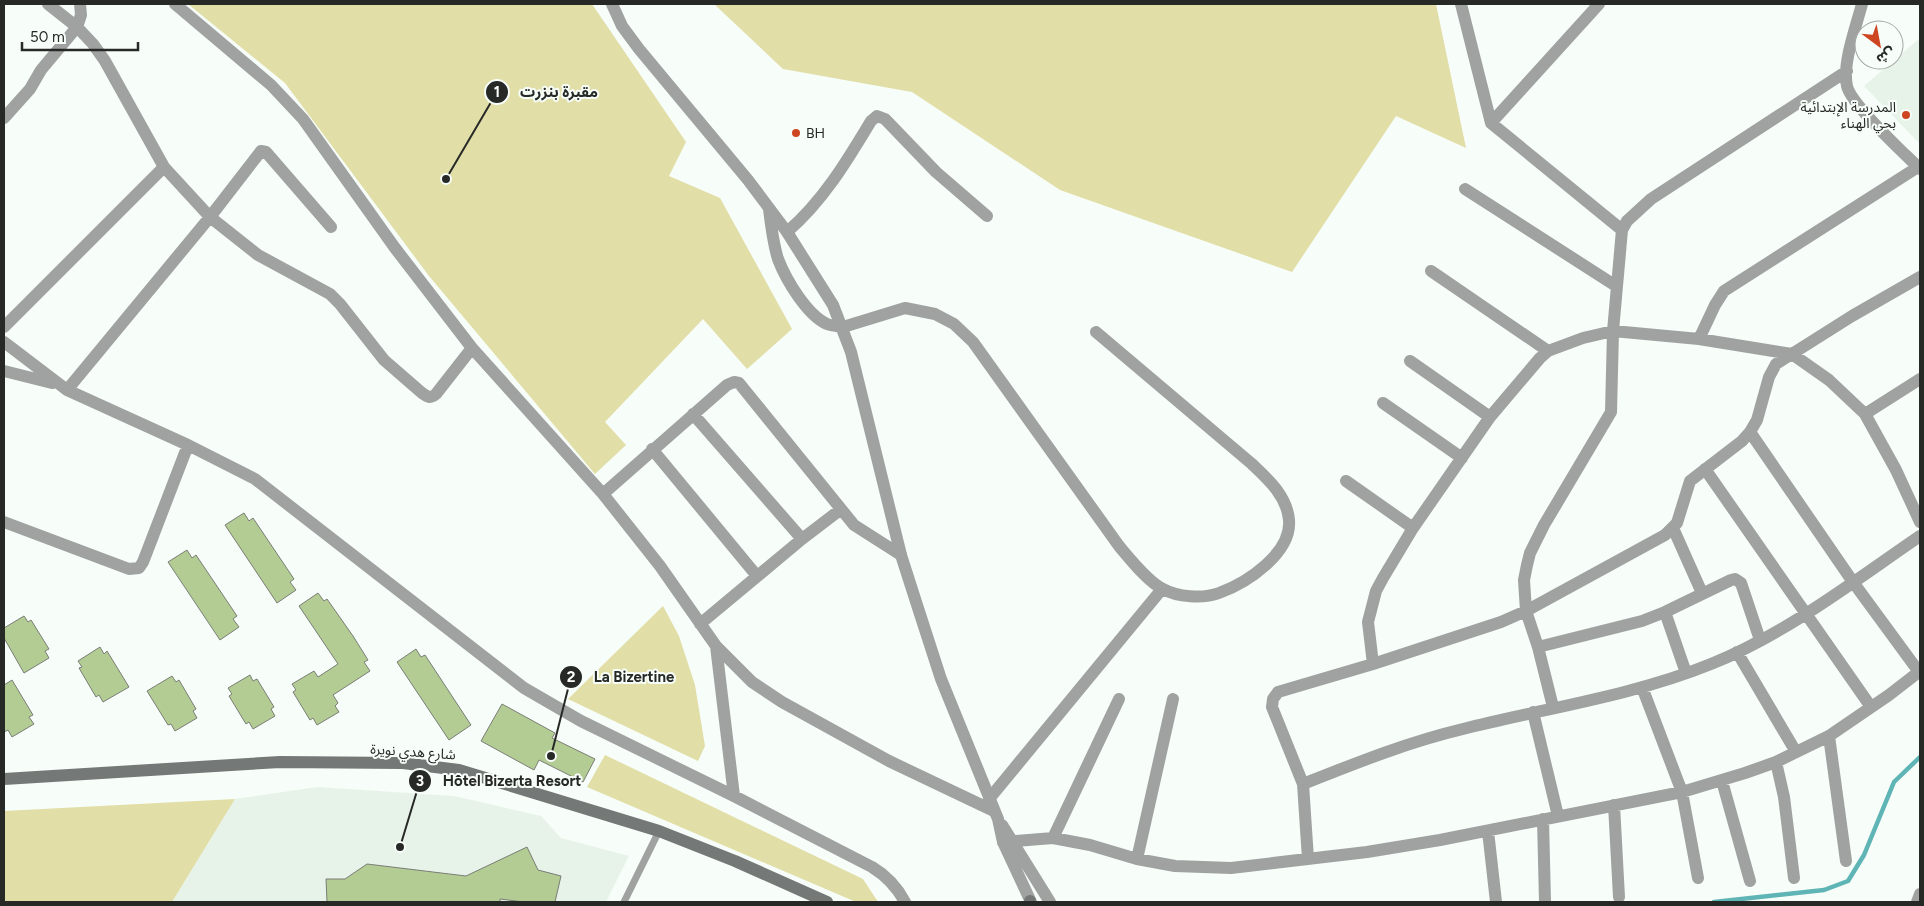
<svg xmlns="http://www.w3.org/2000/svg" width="1924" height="906" font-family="Figtree,'Noto Sans Arabic',sans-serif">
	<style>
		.built { fill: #e7f3e9 }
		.green { fill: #e2dea7 }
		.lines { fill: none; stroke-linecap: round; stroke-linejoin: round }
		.stream { stroke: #5fb4b5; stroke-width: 4.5 }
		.building { fill: #b3cc93; stroke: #7a7d77 }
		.service { stroke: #9fa2a1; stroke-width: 7 }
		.minor { stroke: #9fa2a1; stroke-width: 12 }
		.tertiary { stroke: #9fa2a1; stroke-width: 12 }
		.secondary { stroke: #747877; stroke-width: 12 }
		.poi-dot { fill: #ce4521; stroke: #f7fdf8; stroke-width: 2 }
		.labels { text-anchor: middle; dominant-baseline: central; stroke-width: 4; stroke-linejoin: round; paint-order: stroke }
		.poi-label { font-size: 14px; fill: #272927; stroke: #f7fdf8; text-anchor: end }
		.street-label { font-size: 14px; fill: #272927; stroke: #f7fdf8 }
		.leader { fill: none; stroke: #272927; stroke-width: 2 }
		.callout-dot { fill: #272927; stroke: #f7fdf8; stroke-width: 2 }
		.mark-label { font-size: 15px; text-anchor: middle; font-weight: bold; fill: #fff }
		.callout-label { font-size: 15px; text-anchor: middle; font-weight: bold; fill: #272927; stroke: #f7fdf8; stroke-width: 4; stroke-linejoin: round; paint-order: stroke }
	</style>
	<rect width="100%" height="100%" fill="#f7fdf8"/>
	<!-- built -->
	<path class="built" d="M1920 38V144L1864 86Z
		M317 787 454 796 541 816 561 838 629 856 606 902H172L235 799Z"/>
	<!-- green -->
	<path class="green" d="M188 4H592L686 142 669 176 720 198 792 329 747 369 703 319 605 422 626 445 595 474 429 276 285 83Z
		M714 4H1436L1466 148 1396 116 1292 272 1060 190 912 92 783 69Z
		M663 606 679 636 695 685 705 746 698 761 568 699Z
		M605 755 863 879 878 902H856L587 787Z
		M235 799 172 902H4V811Z"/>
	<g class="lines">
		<!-- stream -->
		<path class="stream" d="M1714 902 1824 890 1848 881 1864 855 1894 782 1920 757"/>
	</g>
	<!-- building -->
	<path class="building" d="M244 513 249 521 253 518 294 579 290 582 296 590 277 603 225 525Z
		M187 550 192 558 196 555 237 616 233 619 239 627 220 640 168 562Z
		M318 593 324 601 327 599 353 636 368 660 364 662 370 671 333 695 338 703 335 706 339 712 317 725 313 718 310 720 293 692 296 690 292 684 314 671 318 677 338 664 299 606Z
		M24 616 28 622 31 620 49 649 45 651 49 658 24 673 4 638V628Z
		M100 647 104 654 107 651 129 687 103 702 99 695 96 697 79 668 82 667 78 661Z
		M416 649 421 657 425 655 471 725 449 740 397 662Z
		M250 675 253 681 257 679 274 707 271 709 275 716 253 729 249 722 246 724 229 696 232 694 228 688Z
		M172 676 176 682 179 680 196 709 193 711 197 718 175 731 171 724 168 725 147 691Z
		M12 680 33 715 29 717 34 724 12 737 8 730 4 732V685Z
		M502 704 555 733 552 738 595 759 583 782 539 760 534 770 481 741Z
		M527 847 538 870 561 876 555 902H524L500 899V902H327L326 879H345L367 864 466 876Z"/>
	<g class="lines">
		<!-- service -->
		<path class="service" d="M624 902 659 831"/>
		<!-- minor -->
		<path class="minor" d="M48 4 77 27 93 44 105 61 164 167 210 217 258 255 330 294 340 304 384 360 422 393C428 397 430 399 436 394L472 348
			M175 4 271 85 303 119 395 248 472 348 603 494 660 566 716 646 752 682 782 702 889 761 994 811
			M1461 4 1491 123 1622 230
			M1862 4C1856 27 1842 64 1847 86 1851 105 1904 153 1920 169
			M4 118 30 89 41 70 77 27 81 15 80 4
			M1491 123 1599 4
			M1465 189 1616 286
			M787 232C823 201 847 161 871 121L877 116 885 119 936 172 987 216
			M1431 271 1548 351
			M4 327 164 167
			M843 327 905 308 935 314 954 324 973 342 1119 546C1130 559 1148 582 1163 589 1177 597 1203 599 1219 593 1247 583 1292 553 1289 520 1287 496 1268 479 1252 464L1096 332
			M1699 339 1715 305 1724 291 1918 167
			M4 342 67 390 188 445 255 479 524 688 581 721 734 796 872 867C887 876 897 887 905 902
			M1410 361 1490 417
			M4 371 52 383
			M67 390 210 217 261 151 266 152 331 227
			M1383 403 1462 458
			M693 414 802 539
			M1865 414 1920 379
			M1750 432 1853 582 1919 672
			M652 449 757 576
			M1705 469 1871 707
			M1346 481 1413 528
			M603 494 727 385 734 382 739 383 854 525 901 555
			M4 522 129 569 139 568 143 562 188 445
			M1673 528 1702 593
			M1665 612 1686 673
			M700 624 802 539 840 510
			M716 646 734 796
			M1538 647 1642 621 1665 612 1731 580 1735 579 1741 583 1760 640
			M1737 652 1796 752
			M1373 664 1368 622 1376 591 1383 578 1413 528 1490 417 1540 358 1548 351 1583 338 1613 331 1699 339 1792 354 1829 380 1865 414 1896 470 1920 522
			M1642 687 1682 792 1698 878
			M1553 707 1538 647 1526 611 1524 580 1527 565 1530 553 1544 525 1611 412 1613 331 1622 230 1627 221 1651 199 1847 71
			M1533 712 1558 816
			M1829 736 1846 861
			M1776 762 1784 797 1794 878
			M1722 781 1750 881
			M1303 784C1356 763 1408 742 1463 729 1546 708 1632 696 1711 664 1786 634 1854 581 1920 536
			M989 799 1162 589
			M1614 805 1619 897
			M1543 819 1545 902
			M1488 831 1496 902
			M1053 838 1119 699
			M1003 842 1053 838 1090 845 1137 859 1175 866 1231 868 1367 852 1440 840 1682 792 1745 773 1776 762 1829 736 1889 695 1920 671
			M1137 859 1173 699
			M1308 859 1303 784 1272 707 1273 699 1278 692 1373 664 1501 622 1526 611 1665 535 1677 523 1690 481 1742 441 1750 432 1757 420 1769 377 1776 364 1852 316 1920 277
			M1917 902 1920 894"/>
		<!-- tertiary -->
		<path class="tertiary" d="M612 4 622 26 639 49 748 180 787 232 833 305 851 352 901 555 918 608 941 679 998 819 1003 842 1031 902
			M769 209C771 226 773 243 778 259 786 280 807 315 827 324 832 326 838 326 843 327
			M1002 825 1050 902"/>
		<!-- secondary -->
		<path class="secondary" d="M4 779 280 762 403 763 459 770 659 831 735 861 827 902
			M1030 902V901"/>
	</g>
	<!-- markers -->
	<g class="poi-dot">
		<circle cx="1906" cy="115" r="5"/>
		<circle cx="796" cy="133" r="5"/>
	</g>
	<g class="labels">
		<!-- poi labels -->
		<g class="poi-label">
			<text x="1896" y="107">المدرسة الإبتدائية<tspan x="1896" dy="16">بحي الهناء</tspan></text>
			<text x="806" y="133" text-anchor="start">BH</text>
		</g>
		<!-- street labels -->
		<g class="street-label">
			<text transform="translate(413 752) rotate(4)">شارع هدي نويرة</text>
		</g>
	</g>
	<!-- callouts -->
	<path class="leader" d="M446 179L497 92M551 756L571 677M400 847L420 781"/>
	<g class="callout-dot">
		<circle cx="446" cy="179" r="5"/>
		<circle cx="551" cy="756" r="5"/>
		<circle cx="400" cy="847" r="5"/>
		<circle cx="497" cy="92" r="12"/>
		<circle cx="571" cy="677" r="12"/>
		<circle cx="420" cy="781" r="12"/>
	</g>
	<g class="mark-label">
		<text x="497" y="97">1</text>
		<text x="571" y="682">2</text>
		<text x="420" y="786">3</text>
	</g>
	<g class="callout-label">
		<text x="559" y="97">مقبرة بنزرت</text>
		<text x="634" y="682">La Bizertine</text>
		<text x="512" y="786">Hôtel Bizerta Resort</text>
	</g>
	<!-- border -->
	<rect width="1924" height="906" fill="none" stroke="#272927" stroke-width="10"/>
	<!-- north arrow -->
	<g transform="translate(1879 45) rotate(148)"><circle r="24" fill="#f7fdf8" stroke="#a4a8a4"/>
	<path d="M0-4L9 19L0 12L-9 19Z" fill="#ce4521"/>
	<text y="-8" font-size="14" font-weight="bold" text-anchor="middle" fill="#272927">ش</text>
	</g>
	<!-- scale -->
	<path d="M22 42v8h116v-8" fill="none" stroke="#272927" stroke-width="2.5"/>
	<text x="30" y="42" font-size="15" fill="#272927" stroke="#f7fdf8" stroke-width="4" paint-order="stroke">50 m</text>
</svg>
